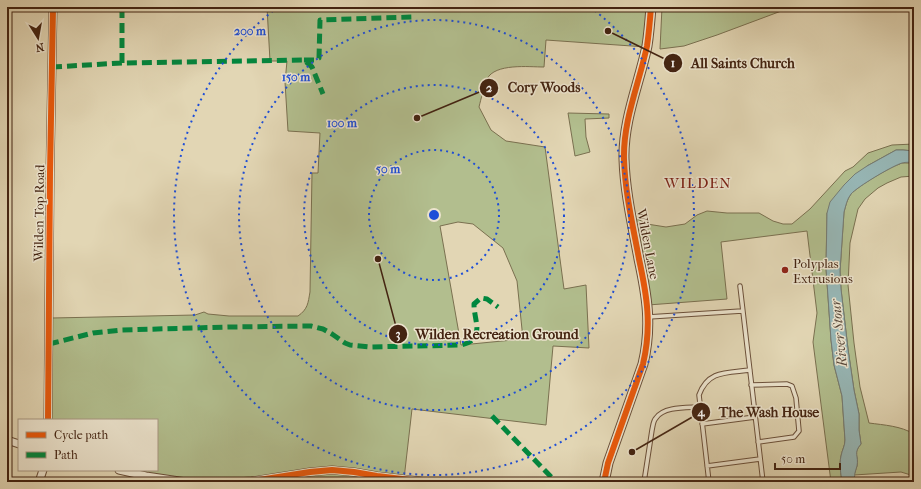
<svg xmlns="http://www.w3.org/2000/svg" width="921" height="489" font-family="'IM FELL French Canon',serif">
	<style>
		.green { fill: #b2be8e; stroke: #7a7050; fill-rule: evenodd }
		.water { fill: #97b7b6; stroke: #757c74 }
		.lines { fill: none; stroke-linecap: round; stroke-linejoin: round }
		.service-casing { stroke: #6b503a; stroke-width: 5.5 }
		.minor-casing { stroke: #6b503a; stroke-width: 9 }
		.tertiary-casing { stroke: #6b503a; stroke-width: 11 }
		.service { stroke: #ece4ce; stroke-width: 3.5 }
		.minor { stroke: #ece4ce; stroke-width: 7 }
		.tertiary { stroke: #ece4ce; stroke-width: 9 }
		.quiet { stroke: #00873e; stroke-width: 5; stroke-dasharray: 10 5; stroke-linecap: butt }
		.cycleway-casing { stroke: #ece4ce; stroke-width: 8 }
		.cycleway { stroke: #e8590c; stroke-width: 6 }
		.ring { fill: none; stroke: #1d4ed8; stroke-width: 2; stroke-dasharray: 2 4 }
		.poi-dot { fill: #8f2418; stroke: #ece4ce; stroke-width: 1.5 }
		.labels { text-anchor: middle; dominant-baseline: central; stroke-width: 3; stroke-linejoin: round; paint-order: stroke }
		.street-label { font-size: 13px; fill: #432311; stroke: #ece4ce }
		.poi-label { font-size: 13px; fill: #432311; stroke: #ece4ce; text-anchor: start }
		.water-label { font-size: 14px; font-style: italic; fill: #58483a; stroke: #ece4ce }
		.quarter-label { font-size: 15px; letter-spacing: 1px; fill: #7a1f14; stroke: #ece4ce }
		.centre { fill: #1d4ed8; stroke: #ece4ce; stroke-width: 2 }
		.ring-label { font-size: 12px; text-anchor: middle; font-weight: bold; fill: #1d4ed8; stroke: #ece4ce; stroke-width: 3; stroke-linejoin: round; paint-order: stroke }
		.leader { fill: none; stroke: #432311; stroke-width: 1.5 }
		.callout-dot { fill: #432311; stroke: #ece4ce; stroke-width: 1.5 }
		.mark-label { font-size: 12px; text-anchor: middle; font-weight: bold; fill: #fff }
		.callout-label { font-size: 14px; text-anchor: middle; font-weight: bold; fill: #432311; stroke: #ece4ce; stroke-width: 3; stroke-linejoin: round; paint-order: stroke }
	</style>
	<rect width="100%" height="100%" fill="#e2d6b4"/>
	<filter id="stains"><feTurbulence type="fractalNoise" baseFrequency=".005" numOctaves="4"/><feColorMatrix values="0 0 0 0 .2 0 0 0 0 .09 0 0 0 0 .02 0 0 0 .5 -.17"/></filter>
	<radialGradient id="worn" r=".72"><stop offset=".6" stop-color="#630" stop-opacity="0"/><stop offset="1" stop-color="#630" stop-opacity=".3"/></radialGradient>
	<!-- green -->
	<path class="green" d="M267 7H651L646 47 546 40 544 67C529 67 495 63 487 79 484 86 481 99 479 107L491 130 506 141 545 147 564 289 586 285 589 348 553 346 546 425 412 409 404 479 427 482H186L119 470H157V420H49L52 318 195 315 204 312 208 314 229 316H298C308 309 308 303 310 292L312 173H318L320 133 288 131 285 82 287 61H270ZM458 222 473 224 503 248 517 281 523 339 461 345 440 226Z
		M662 7H792L717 35 684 46 660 49Z
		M568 113 609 114V118L585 119 586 137 590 152 575 156Z
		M914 144V151L903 150H896L867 166 827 213 826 268 831 340 834 365 842 396 845 440C845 446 842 450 841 456 839 465 841 474 842 482H831L813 342 817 313 807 231 721 242 727 299 648 305 632 216 647 224 666 227 685 224 697 215 707 211 727 213H759L773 221 783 224H792L810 209 845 171 853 167 868 153 892 145Z
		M906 163H914V176L901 177 887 183 878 188 865 199 858 209 850 243 848 285 854 343 860 387 869 423C884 425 901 426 914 434V476L901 472 854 475C855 472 856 469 857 466 859 455 852 454 861 444L859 430V414L854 390 848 349 841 289 840 271 844 212C846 205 847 199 851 194 858 186 890 167 900 164 900 163 905 163 906 163Z"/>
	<!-- water -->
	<path class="water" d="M896 150H903L914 151V163C910 162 906 162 902 163 892 166 857 187 851 194 847 199 846 205 844 212L840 271 841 289 848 349 854 390 859 414V430L861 444C853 453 859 456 857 466 855 473 854 474 855 482H842C841 474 839 465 841 456 842 450 845 446 845 440L842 396 834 365 831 340 826 268 827 213 830 202 844 185 855 174 867 166Z"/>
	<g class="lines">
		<!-- service casing -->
		<g class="service-casing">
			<path id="service" d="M740 286 763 482
				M648 317 742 311
				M751 385 787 384 792 386 796 398 799 431 794 437 758 442
				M702 424 755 417
				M707 466 760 459
				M147 477 150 481 154 482
				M644 482 652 430C653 426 653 421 656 418 664 406 687 408 701 407
				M709 482 699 395C708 370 727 373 750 370
				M898 482H901"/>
		</g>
		<!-- minor casing -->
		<g class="minor-casing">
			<path id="minor" d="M48 420 50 173 53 7
				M7 440 19 444
				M119 470 146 476 186 482
				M39 482 43 470
				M236 482 252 481 310 472 332 470 354 472 377 476 427 482"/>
		</g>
		<!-- tertiary casing -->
		<g class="tertiary-casing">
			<path id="tertiary" d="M604 482 608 463 643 364C652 326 647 296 639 259 633 226 625 193 624 159 623 120 639 84 647 46 649 33 650 20 651 7"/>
		</g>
		<!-- service -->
		<use href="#service" class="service"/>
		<!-- minor -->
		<use href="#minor" class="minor"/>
		<!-- tertiary -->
		<use href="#tertiary" class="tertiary"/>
		<!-- quiet -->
		<path class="quiet" d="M304 60H316L319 58 320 20 413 17
			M122 63V7
			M52 67 122 63 304 60 312 67 323 94
			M49 344 93 333 122 330 229 327 311 326 323 329 332 334 345 343 350 345 370 347 461 345C486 339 474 322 474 304L481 298 487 299 498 307
			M492 416 556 482"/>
		<!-- cycleway casing -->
		<g class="cycleway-casing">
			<path id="cycleway" d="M48 420 50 173 53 7
				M236 482 252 481 310 472 332 470 354 472 377 476 427 482
				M604 482 608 463 643 364C652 326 647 296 639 259 633 226 625 193 624 159 623 120 639 84 647 46 649 33 650 20 651 7"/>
		</g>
		<!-- cycleway -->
		<use href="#cycleway" class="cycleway"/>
	</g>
	<!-- distance rings -->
	<g class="ring">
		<circle cx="434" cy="215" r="65"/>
		<circle cx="434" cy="215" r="130"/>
		<circle cx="434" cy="215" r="195"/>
		<path d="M590 7A260 260 0 1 1 278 7"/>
	</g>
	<!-- markers -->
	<circle class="poi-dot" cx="785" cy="270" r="4"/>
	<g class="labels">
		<!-- street labels -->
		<g class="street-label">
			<text transform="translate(39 213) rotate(-89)">Wilden Top Road</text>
			<text transform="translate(648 244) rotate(79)">Wilden Lane</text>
		</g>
		<!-- poi labels -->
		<g class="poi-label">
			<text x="793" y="263">Polyplas<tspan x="793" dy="15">Extrusions</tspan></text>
		</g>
		<!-- water labels -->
		<g class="water-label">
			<text transform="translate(839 333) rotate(-96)">River Stour</text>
		</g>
		<!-- quarter labels -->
		<g class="quarter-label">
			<text x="698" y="183">WILDEN</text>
		</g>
	</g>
	<circle cx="434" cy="215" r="6" class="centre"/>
	<g class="ring-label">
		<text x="250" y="35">200 m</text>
		<text x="296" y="81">150 m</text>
		<text x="342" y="127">100 m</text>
		<text x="388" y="173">50 m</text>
	</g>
	<!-- callouts -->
	<path class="leader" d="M608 31L673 63M417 118L489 88M378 259L398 334M632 452L701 412"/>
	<g class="callout-dot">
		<circle cx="608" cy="31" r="4"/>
		<circle cx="417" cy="118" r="4"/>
		<circle cx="378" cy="259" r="4"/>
		<circle cx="632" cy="452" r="4"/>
		<circle cx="673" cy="63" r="10"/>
		<circle cx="489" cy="88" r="10"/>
		<circle cx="398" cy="334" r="10"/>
		<circle cx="701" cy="412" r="10"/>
	</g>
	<g class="mark-label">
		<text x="673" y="67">1</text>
		<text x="489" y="92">2</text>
		<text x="398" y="338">3</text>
		<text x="701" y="416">4</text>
	</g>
	<g class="callout-label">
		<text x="743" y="68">All Saints Church</text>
		<text x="544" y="92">Cory Woods</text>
		<text x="497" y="339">Wilden Recreation Ground</text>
		<text x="769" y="417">The Wash House</text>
	</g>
	<!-- margin -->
	<rect width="921" height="489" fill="none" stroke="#e2d6b4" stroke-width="24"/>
	<rect x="8" y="8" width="905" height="473" fill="none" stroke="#432311" stroke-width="2"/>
	<rect x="12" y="12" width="897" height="465" fill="none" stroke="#432311"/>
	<!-- legend -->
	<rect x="18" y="419" width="140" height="52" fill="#ece4ce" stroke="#a89782"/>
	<rect x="26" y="432" width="20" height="6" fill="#e8590c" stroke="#a89782"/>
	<text x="54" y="439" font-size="12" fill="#432311">Cycle path</text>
	<rect x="26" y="452" width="20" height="6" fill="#00873e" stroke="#a89782"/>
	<text x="54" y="459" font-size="12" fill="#432311">Path</text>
	<!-- north arrow -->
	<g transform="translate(38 38) rotate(169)" stroke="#ece4ce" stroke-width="3" paint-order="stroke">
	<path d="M0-3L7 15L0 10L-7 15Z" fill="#432311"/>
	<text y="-6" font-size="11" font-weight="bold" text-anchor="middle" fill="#432311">N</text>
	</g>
	<!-- scale -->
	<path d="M775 463v6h65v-6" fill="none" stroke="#432311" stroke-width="2"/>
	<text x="781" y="463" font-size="12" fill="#432311" stroke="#ece4ce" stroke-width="3" paint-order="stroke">50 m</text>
	<rect width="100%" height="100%" filter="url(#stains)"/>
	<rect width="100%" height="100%" fill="url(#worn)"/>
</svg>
